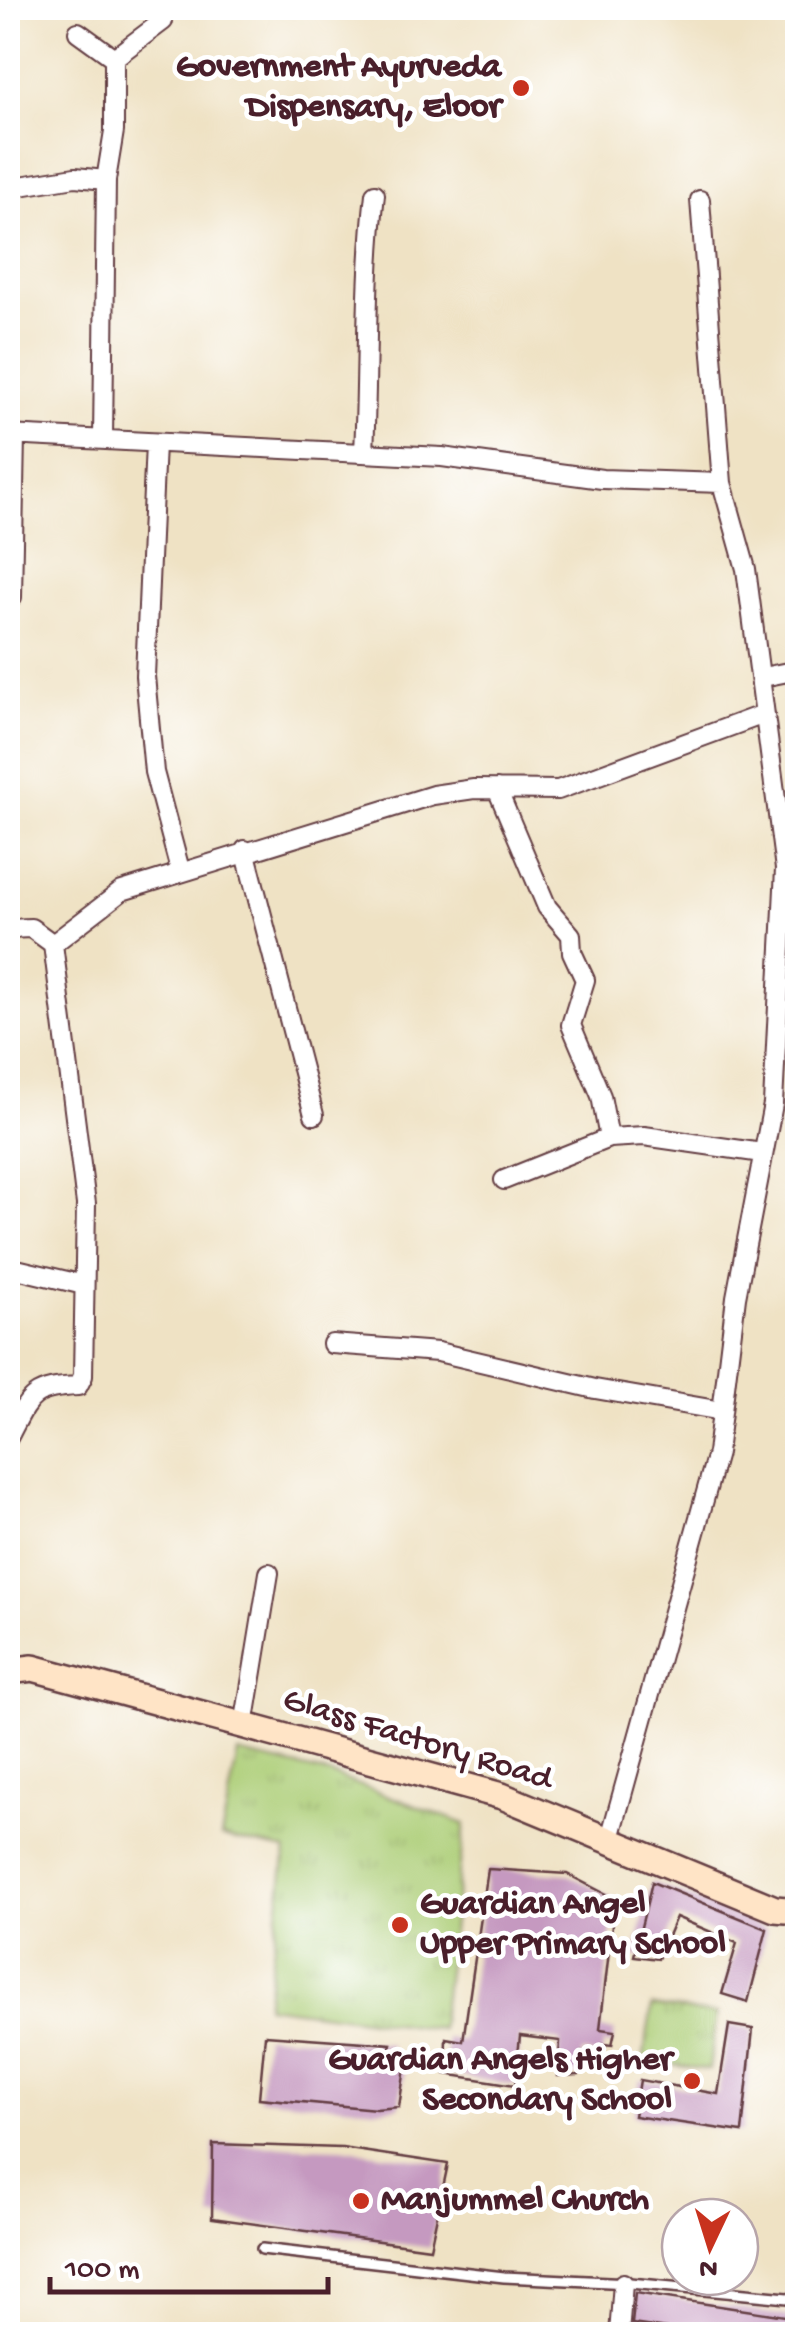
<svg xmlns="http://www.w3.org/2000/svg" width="805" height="2342" font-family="'Gochi Hand',sans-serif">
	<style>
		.park { fill: url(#park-tufts); stroke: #7b7650; stroke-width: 2.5 }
		.building { fill: #c599c0 }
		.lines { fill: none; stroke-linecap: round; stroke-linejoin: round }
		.lane-casing { stroke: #633c42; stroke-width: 14 }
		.street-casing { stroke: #633c42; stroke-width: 22 }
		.secondary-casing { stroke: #633c42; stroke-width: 30 }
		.lane { stroke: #fff; stroke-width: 9 }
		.street { stroke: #fff; stroke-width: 18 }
		.secondary { stroke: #ffe4c6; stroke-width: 25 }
		.poi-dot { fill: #c8321e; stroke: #fff; stroke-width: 4 }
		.labels { text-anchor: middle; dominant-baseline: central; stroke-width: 9; stroke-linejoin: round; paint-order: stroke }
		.poi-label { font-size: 35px; font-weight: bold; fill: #4a1f2b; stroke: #fff; text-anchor: end }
		.street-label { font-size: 35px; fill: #4a1f2b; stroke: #fff }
	</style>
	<defs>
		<pattern id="park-tufts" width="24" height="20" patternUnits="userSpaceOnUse" patternTransform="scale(2.5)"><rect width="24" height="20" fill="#accd76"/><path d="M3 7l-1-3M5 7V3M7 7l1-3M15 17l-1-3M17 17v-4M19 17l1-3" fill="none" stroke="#96b066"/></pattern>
	</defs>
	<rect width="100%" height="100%" fill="#fff"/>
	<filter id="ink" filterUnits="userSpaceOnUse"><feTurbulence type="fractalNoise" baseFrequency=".01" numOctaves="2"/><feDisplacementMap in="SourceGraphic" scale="20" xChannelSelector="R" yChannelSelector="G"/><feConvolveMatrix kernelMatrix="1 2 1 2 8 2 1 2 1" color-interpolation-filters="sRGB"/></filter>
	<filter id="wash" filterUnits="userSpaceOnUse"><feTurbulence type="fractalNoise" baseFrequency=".0048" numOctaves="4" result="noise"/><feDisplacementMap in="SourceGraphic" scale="40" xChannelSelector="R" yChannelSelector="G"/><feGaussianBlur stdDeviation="2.25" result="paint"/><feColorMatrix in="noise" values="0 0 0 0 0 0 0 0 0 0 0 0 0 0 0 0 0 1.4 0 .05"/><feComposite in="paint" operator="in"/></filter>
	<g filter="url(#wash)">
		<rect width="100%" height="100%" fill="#efe2c4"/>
		<!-- park -->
		<path class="park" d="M238 1753 329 1774 465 1824 440 2029 266 2006 286 1850 221 1837Z
			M652 2006 717 2014 709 2070 643 2061Z"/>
		<g id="blocks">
			<!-- building -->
			<path class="building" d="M488 1869 567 1874 615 1899 600 2029 615 2031 612 2045 603 2044 602 2058 582 2052 579 2075 558 2076 560 2041 520 2036 515 2085 445 2074 446 2038 463 2041Z
				M652 1882 767 1929 748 2002 722 1994 737 1943 676 1917 658 1959 634 1956Z
				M729 2025 753 2029 742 2132 634 2116 640 2080 718 2094Z
				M265 2035 391 2044 386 2061H406L399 2107 376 2109 259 2098Z
				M213 2144 342 2148 448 2164 430 2248 212 2218Z
				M635 2293 798 2318V2334H701L632 2324Z"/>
		</g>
	</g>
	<g filter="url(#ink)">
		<use href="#blocks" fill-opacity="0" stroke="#633c42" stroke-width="2.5"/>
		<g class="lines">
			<!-- lane casing -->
			<g class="lane-casing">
				<path id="lane" d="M262 2249 504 2277 630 2283 798 2299"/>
			</g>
			<!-- street casing -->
			<g class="street-casing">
				<path id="street" d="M78 32 114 58
					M8 188 75 177 106 180 114 131V58L163 21
					M8 435 442 457 602 479 722 483
					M103 440 106 180
					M155 443 145 676 154 772 180 870
					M364 453C368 367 365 280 375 194
					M12 597 15 436
					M763 677 798 670
					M497 789 547 907 571 935 572 952 585 980 571 1025 601 1096 609 1138
					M245 850 314 1115
					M8 929 31 928 53 944 86 1204 83 1376 78 1386C29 1388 29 1398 8 1438
					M53 944 122 891 433 795 474 789 558 790 764 714
					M504 1180 609 1138 644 1136 762 1153
					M8 1267 84 1285
					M332 1344 438 1352 595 1389 722 1411
					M244 1726 269 1573
					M609 1842 717 1453 736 1297 773 1104 785 869 746 569 722 483 700 200
					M619 2334 623 2283"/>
			</g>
			<!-- secondary casing -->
			<g class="secondary-casing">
				<path id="secondary" d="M8 1671 33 1668 502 1796 775 1909 798 1911"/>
			</g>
			<!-- lane -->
			<use href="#lane" class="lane"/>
			<!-- street -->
			<use href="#street" class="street"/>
			<!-- secondary -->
			<use href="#secondary" class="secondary"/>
		</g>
	</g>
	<!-- markers -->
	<g class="poi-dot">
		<circle cx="521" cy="88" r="10"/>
		<circle cx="400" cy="1925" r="10"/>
		<circle cx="692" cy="2081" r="10"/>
		<circle cx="361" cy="2201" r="10"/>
	</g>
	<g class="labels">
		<!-- poi labels -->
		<g class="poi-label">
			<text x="501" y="68">Government Ayurveda<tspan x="501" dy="40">Dispensary, Eloor</tspan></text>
			<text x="420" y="1905" text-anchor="start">Guardian Angel<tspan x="420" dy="40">Upper Primary School</tspan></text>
			<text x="672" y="2061">Guardian Angels Higher<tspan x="672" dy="40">Secondary School</tspan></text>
			<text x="381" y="2201" text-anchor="start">Manjummel Church</text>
		</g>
		<!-- street labels -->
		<g class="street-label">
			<text transform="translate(417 1741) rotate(17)">Glass Factory Road</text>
		</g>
	</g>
	<!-- margin -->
	<rect width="805" height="2342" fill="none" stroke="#fff" stroke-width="40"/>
	<!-- north arrow -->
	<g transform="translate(710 2247) rotate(184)"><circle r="48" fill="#ffffff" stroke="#b7a5aa" stroke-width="2.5"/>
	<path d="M0-8L18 38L0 25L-18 38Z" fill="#c8321e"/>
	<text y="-15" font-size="28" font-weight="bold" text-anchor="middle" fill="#4a1f2b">N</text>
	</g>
	<!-- scale -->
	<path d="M50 2277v15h278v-15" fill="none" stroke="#4a1f2b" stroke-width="5"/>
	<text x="65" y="2277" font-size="30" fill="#4a1f2b" stroke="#ffffff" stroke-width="8" paint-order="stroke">100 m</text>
</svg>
